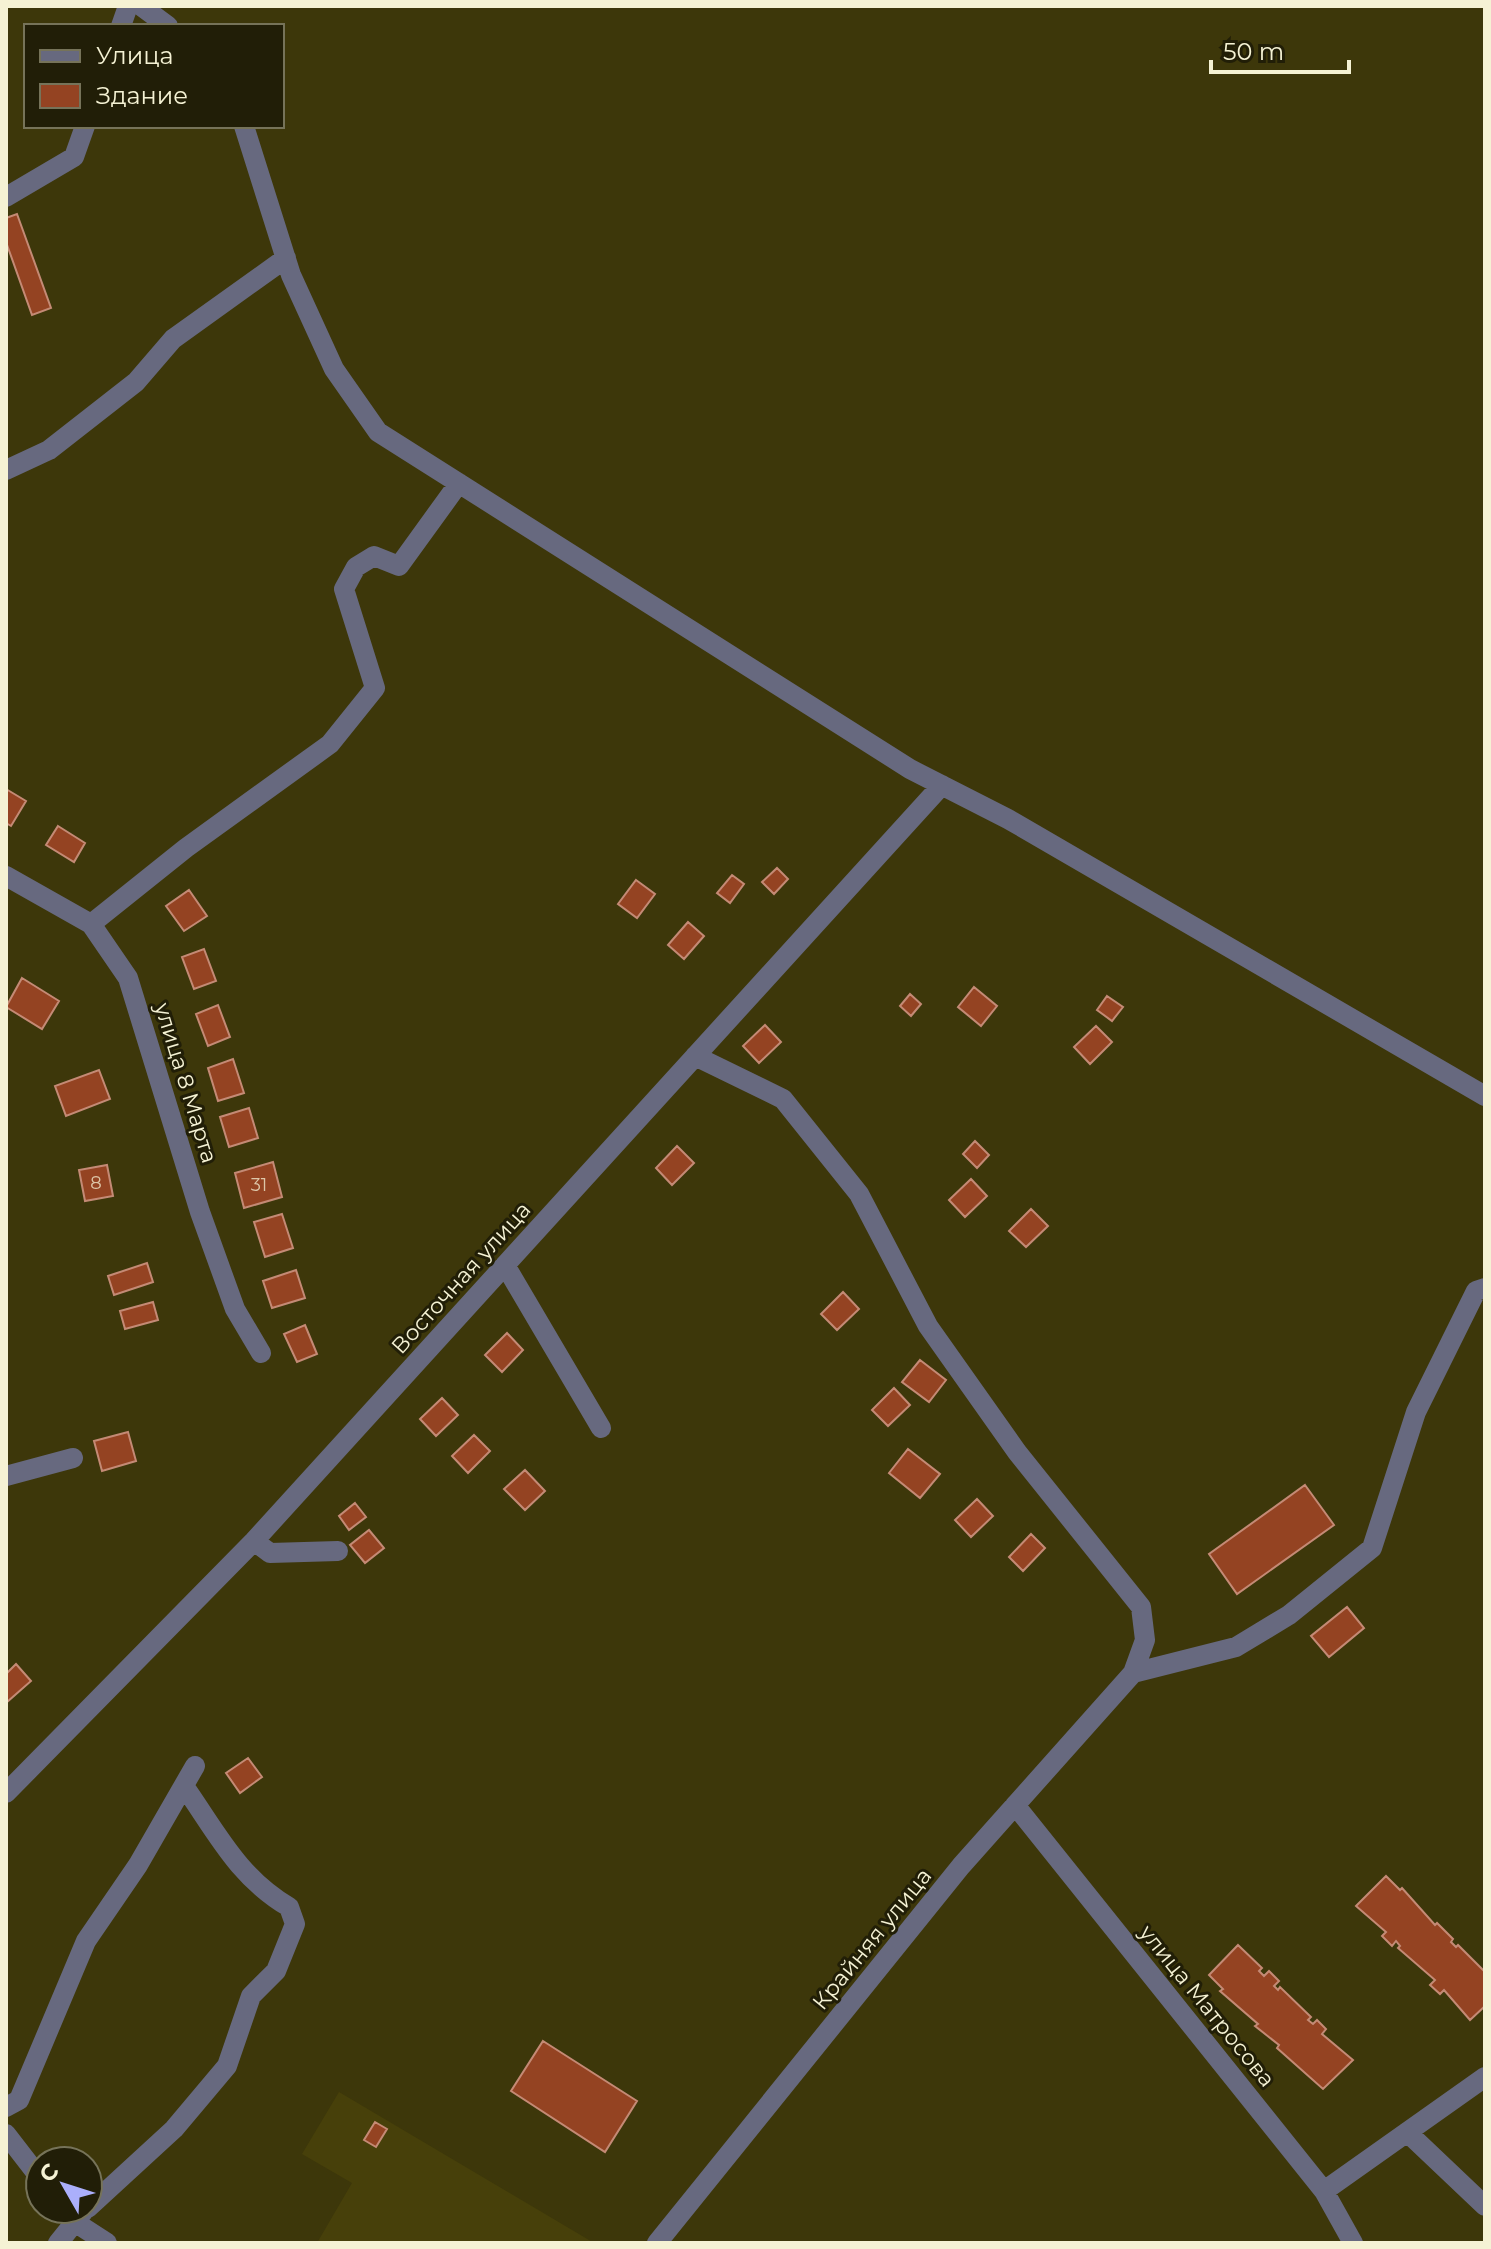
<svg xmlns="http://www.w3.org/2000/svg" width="1491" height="2249" font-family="Montserrat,sans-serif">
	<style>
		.built { fill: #47400a }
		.building { fill: #944322; stroke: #c48a75; stroke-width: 2 }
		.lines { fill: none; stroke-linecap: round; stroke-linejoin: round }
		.minor { stroke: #67697f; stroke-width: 20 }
		.labels { text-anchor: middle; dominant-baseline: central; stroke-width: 6; stroke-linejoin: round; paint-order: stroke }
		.number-label { font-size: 18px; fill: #ddc6a8 }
		.street-label { font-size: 22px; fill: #f5f2d4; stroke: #211e07 }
	</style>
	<rect width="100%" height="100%" fill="#3d370a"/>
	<!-- built -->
	<path class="built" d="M339 2092 594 2243H317L352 2183 302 2154Z"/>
	<!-- building -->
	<path class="building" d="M17 214 51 308 32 315 6 242V218Z
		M6 789 26 801 11 826 6 823Z
		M58 826 85 843 74 862 46 845Z
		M777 868 788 879 774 894 762 882Z
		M732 875 744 884 730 903 717 893Z
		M636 880 655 894 637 918 618 904Z
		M189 890 207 916 184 931 166 906Z
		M688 922 704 936 684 959 668 945Z
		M204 949 216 981 194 989 182 957Z
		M22 978 59 1001 42 1029 6 1007Z
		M974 987 997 1006 981 1026 958 1007Z
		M910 994 921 1004 911 1016 900 1006Z
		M1107 996 1123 1007 1112 1021 1097 1010Z
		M218 1005 230 1037 208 1046 196 1014Z
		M765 1025 781 1042 759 1063 743 1046Z
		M1096 1026 1112 1042 1090 1064 1074 1047Z
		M233 1059 244 1093 218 1101 208 1068Z
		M99 1070 110 1099 66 1116 55 1086Z
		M249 1108 258 1138 229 1147 220 1117Z
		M975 1141 989 1155 977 1168 963 1154Z
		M677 1146 694 1163 672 1185 656 1168Z
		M273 1162 282 1197 244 1208 235 1173Z
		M107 1165 113 1196 85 1201 79 1170Z
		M971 1179 987 1196 965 1217 949 1200Z
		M1031 1209 1048 1226 1026 1247 1009 1231Z
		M282 1214 293 1248 265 1257 254 1222Z
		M147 1263 153 1282 114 1295 108 1276Z
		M296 1270 305 1298 272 1308 263 1281Z
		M843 1292 859 1309 837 1330 821 1314Z
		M153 1302 158 1320 125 1329 120 1311Z
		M305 1325 317 1354 297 1362 284 1334Z
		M507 1333 523 1350 502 1372 485 1355Z
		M920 1360 946 1380 929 1402 902 1382Z
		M894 1388 910 1405 888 1426 872 1410Z
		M442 1398 458 1415 436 1436 420 1419Z
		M128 1432 136 1461 102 1471 94 1441Z
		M474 1435 490 1451 468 1473 452 1456Z
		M908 1449 940 1474 920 1498 889 1473Z
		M525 1470 545 1491 525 1510 504 1489Z
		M1305 1485 1334 1525 1237 1594 1209 1554Z
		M977 1499 993 1516 971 1537 955 1520Z
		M355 1503 366 1517 349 1530 339 1516Z
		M369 1530 384 1548 365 1563 350 1545Z
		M1031 1534 1045 1548 1023 1571 1009 1557Z
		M1347 1607 1364 1628 1329 1657 1311 1636Z
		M16 1664 31 1681 7 1702 6 1674Z
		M248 1758 262 1777 240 1793 226 1773Z
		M1386 1876 1400 1890 1402 1888 1435 1925 1437 1923 1453 1939 1451 1942 1456 1947 1458 1945 1485 1972V2006L1470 2020 1444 1990 1440 1994 1430 1985 1435 1980 1398 1948 1400 1946 1396 1941 1392 1946 1382 1936 1386 1932 1356 1906Z
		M1238 1945 1262 1968 1259 1971 1264 1976 1269 1971 1279 1981 1274 1986 1278 1990 1280 1987 1311 2017 1308 2020 1313 2024 1317 2020 1326 2029 1322 2034 1353 2060 1323 2089 1277 2048 1279 2045 1255 2026 1258 2024 1220 1991 1223 1989 1209 1975Z
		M543 2041 637 2101 605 2152 511 2091Z
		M375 2122 387 2129 376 2147 364 2140Z"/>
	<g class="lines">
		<!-- minor -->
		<path class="minor" d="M141 6 168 26
			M121 26 128 6
			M244 126 291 275 334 369 378 432 910 769 1008 819 1485 1096
			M6 197 74 157 85 126
			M6 470 49 450 136 382 173 339 286 258
			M6 876 91 924 128 978 200 1212 235 1309 261 1353
			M91 924 186 848 330 744 375 688 344 589 356 567 374 556 399 566 459 483
			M505 1265 601 1428
			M6 1476 73 1458
			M254 1541 270 1553 338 1551
			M1133 1673 1236 1647 1289 1615 1372 1548 1416 1412 1476 1291 1485 1288
			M6 1793 254 1541 942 785
			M1015 1805 1324 2191 1353 2243
			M6 2107 19 2100 86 1941 138 1865 195 1766
			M1407 2132 1485 2206
			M6 2134 40 2178
			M1324 2191 1485 2077
			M88 2208 174 2129 227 2066 251 1996 276 1971 295 1924 289 1907C238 1877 217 1833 184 1786
			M64 2209 73 2221 107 2243
			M58 2243 83 2212
			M657 2243 961 1866 1133 1673 1145 1640 1141 1607 1017 1452 928 1326 859 1194 783 1099 695 1056"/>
	</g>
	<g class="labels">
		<!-- number labels -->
		<g class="number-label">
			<text x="96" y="1183">8</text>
			<text x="259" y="1185">31</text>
		</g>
		<!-- street labels -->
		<g class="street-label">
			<text transform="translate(186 1083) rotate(73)">улица 8 Марта</text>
			<text transform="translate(461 1278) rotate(-48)">Восточная улица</text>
			<text transform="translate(872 1939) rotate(-51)">Крайняя улица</text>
			<text transform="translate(1207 2006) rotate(51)">улица Матросова</text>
		</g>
	</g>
	<!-- border -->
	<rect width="1491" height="2249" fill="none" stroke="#f5f2d4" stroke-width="16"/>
	<!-- legend -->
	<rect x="24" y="24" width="260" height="104" fill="#211e07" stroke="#767359" stroke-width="2"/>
	<rect x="40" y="50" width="40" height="12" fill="#67697f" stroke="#767359" stroke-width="2"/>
	<text x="96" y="64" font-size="24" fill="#f5f2d4">Улица</text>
	<rect x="40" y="84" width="40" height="24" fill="#944322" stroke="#767359" stroke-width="2"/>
	<text x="96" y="104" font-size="24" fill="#f5f2d4">Здание</text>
	<!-- north arrow -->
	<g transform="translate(64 2185) rotate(309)"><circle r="38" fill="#211e07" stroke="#767359" stroke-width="2"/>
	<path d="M0-6L14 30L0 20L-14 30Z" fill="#abaffb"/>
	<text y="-12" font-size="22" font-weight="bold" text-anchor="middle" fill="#f5f2d4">С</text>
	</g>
	<!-- scale -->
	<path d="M1211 60v12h138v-12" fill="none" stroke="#f5f2d4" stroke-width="4"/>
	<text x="1223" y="60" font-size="24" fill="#f5f2d4" stroke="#211e07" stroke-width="6" paint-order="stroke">50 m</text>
</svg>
